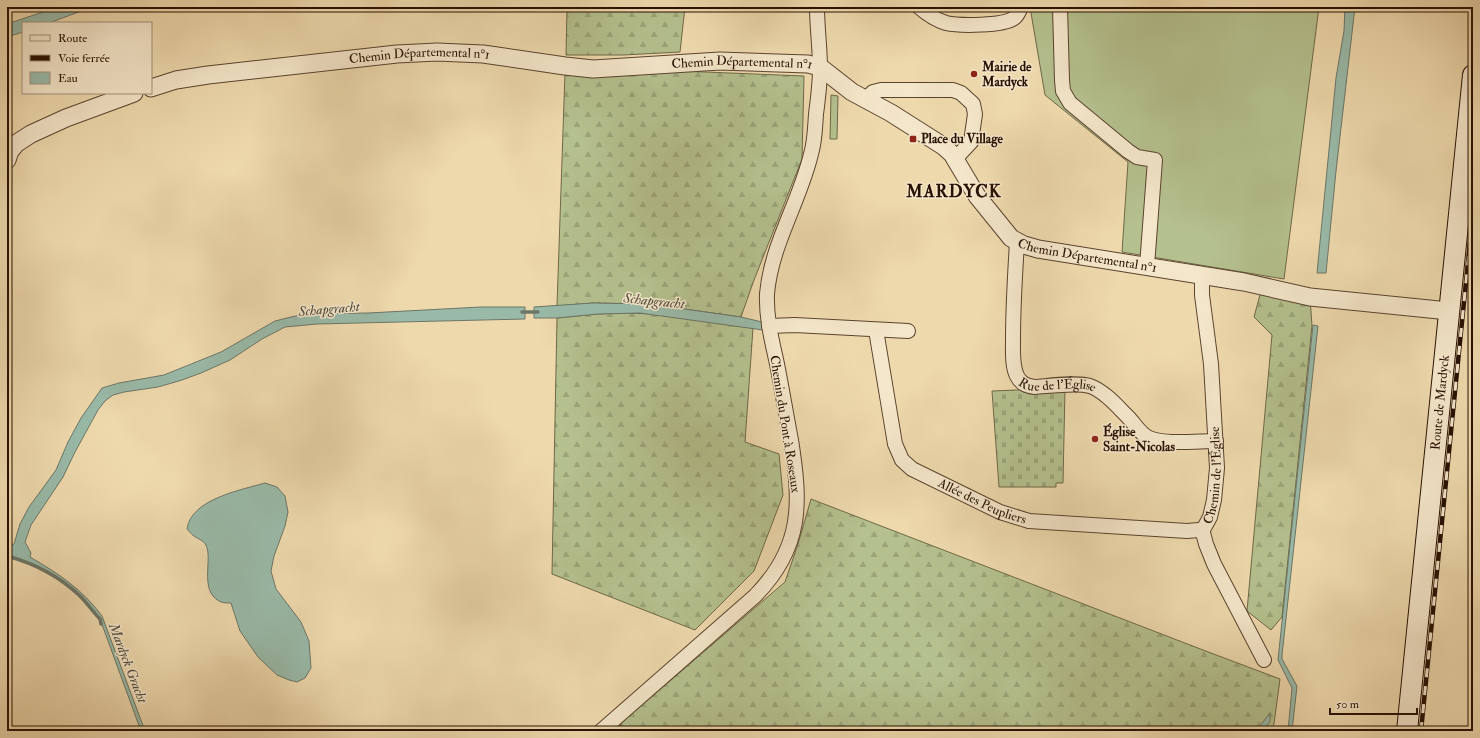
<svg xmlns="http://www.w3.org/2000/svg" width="1480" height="738" font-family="'IM FELL Double Pica',serif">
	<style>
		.forest { fill: url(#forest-firs); stroke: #6e6848 }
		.cemetery { fill: url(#cemetery-stones); stroke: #6e6848 }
		.pitch { fill: #b4c08e; stroke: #6e6848 }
		.water { fill: #99baa9; stroke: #6c7667 }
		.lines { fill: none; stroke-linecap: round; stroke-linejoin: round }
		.stream { stroke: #6c7667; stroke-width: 3.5 }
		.minor-casing { stroke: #5a432e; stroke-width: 16 }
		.tertiary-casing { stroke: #5a432e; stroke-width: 19 }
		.secondary-casing { stroke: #281103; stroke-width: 22 }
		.minor { stroke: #f4e6ca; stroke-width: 14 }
		.tertiary { stroke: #f4e6ca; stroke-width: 17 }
		.secondary { stroke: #f4e6ca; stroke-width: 20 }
		.rail-casing { stroke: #281103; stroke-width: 4.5 }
		.rail { stroke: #f4e6ca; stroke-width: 3; stroke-dasharray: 9; stroke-linecap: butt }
		.poi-dot { fill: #8f2418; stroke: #f4e6ca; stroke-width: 1.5 }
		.labels { text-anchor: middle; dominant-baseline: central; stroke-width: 3; stroke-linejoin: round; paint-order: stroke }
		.street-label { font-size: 13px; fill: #281103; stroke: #f4e6ca }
		.poi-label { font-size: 13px; font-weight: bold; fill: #281103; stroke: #f4e6ca; text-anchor: start }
		.water-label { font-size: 14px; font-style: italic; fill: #504c3d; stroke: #f4e6ca }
		.district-label { font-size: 17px; font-weight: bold; letter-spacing: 1px; fill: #281103; stroke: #f4e6ca }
	</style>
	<defs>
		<pattern id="forest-firs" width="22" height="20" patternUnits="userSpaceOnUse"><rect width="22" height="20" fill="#b4c08e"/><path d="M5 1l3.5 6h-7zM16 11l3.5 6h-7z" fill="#9ba479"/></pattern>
		<pattern id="cemetery-stones" width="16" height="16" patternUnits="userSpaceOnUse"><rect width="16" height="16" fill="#b4c08e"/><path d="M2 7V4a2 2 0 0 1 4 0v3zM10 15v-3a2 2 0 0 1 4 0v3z" fill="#9ba479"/></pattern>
	</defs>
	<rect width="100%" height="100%" fill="#eed9ad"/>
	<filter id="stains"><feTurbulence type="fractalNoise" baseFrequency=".005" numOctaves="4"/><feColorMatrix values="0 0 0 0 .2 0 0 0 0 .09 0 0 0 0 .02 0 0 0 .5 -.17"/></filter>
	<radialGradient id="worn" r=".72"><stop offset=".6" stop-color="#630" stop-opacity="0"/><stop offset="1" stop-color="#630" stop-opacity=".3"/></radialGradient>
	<!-- forest -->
	<path class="forest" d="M567 7H685L680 52 623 55H566Z
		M680 71 804 76 802 159 754 280 741 317 649 304 593 303 557 306 565 73Z
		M1270 288 1310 297 1312 326 1282 617 1271 630 1247 611 1272 335 1254 317 1260 295Z
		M624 313 656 314 753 328 745 442 779 454 783 495 754 571 695 630 552 574 557 318 598 314Z
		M811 499 1203 650 1280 679 1273 731H619L621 723 785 582 798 544Z"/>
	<!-- cemetery -->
	<path class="cemetery" d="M1065 388 1063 483H1056V487H999L992 391Z"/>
	<!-- pitch -->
	<path class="pitch" d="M1030 7H1319L1284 279 1122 252 1128 162 1045 95Z
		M831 95 838 96 837 139H830Z"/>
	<!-- water -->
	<path class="water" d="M58 7H92L49 23H23V32L7 37V24Z
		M1345 7H1355L1336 171 1326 273H1317L1336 78 1344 31Z
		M593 303 649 304 741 317 762 322 763 330 640 313 598 314 557 318H534V307Z
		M481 307H525V319L317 324 285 327 262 339 230 360 201 373 182 380 158 387 124 392 113 395 105 401 98 410 75 452 63 477 31 525 25 542 31 553 30 557C59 574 82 589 102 616L145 731H141L100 619C82 590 41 564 7 556V549L14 544 20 524 29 507 56 470 68 442 81 418 102 388 119 383 164 375 221 352 275 321 291 317 306 314 368 313Z
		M1313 325 1318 326 1282 655V659L1297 686 1292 731H1288L1292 688 1278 660Z
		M265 483 277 487 285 496 288 512 285 526 274 556 271 571 276 589 301 622 309 641 311 668 305 678 297 682 289 680 277 675 258 657 240 631 231 603C228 603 222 603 219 601 199 590 213 559 206 545 203 540 198 539 194 536 191 534 189 531 187 529 191 499 241 490 265 483Z
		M1270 713V721L1264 730 1256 731Z"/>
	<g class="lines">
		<!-- stream -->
		<path class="stream" d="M522 312H538
			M7 556C33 563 60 577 80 596 87 603 93 612 100 619L101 624"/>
		<!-- minor casing -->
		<g class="minor-casing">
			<g id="minor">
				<path d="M919 7C927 14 936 20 946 23 959 26 1004 26 1014 18 1018 15 1019 11 1021 7"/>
				<path d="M1060 7 1062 80 1063 91 1070 103 1128 151 1137 157 1155 160 1147 266"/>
				<path d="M865 100 873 92 881 90H953L961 93 973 104 975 114 971 142 955 159"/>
				<path id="s1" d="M1017 242C1015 274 1013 307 1013 340 1013 351 1012 366 1017 376 1021 384 1027 386 1035 387 1049 386 1077 382 1090 386 1104 391 1117 406 1128 417 1135 424 1140 434 1149 438 1165 445 1198 441 1216 441"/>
				<path d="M769 326 795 325 908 331"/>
				<path id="s2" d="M876 330 895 444 902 460 912 469 1000 512 1029 521 1187 531 1199 530 1204 528 1210 517 1214 500 1217 468 1211 364 1202 295V275"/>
				<path d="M1202 529 1206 544 1214 564 1264 660"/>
				<path d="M601 731 755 596C803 547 801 503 791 440 786 414 782 389 777 364 772 341 766 318 767 294 771 245 800 201 811 154 815 141 815 127 816 114 818 99 820 84 820 68 820 48 817 27 817 7"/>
			</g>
		</g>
		<!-- tertiary casing -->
		<g class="tertiary-casing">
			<g id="tertiary">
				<path id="s3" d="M151 88 176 80 208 75 397 54 437 52 483 54 565 66 593 69 720 61 808 64 820 67 852 92 891 113 943 146 952 154 977 196 1007 233 1011 238 1024 245 1038 249 1244 282 1310 297 1449 311"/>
				<path d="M7 160 10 151 17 143 31 134 66 118 134 93"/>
			</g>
		</g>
		<!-- secondary casing -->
		<g class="secondary-casing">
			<g id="secondary">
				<path id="s4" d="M1407 731 1473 75"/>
			</g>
		</g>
		<!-- minor -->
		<use href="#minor" class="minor"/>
		<!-- tertiary -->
		<use href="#tertiary" class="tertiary"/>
		<!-- secondary -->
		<use href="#secondary" class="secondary"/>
		<!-- rail casing -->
		<g class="rail-casing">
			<path id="rail" d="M1421 731 1473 212"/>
		</g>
		<!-- rail -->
		<use href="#rail" class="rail"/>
	</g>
	<!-- markers -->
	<g class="poi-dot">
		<circle cx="974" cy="74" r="4"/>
		<rect x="909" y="135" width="8" height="8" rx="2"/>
		<circle cx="1095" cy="439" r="4"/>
	</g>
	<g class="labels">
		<!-- street labels -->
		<g class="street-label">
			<text stroke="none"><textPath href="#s3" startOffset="271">Chemin Départemental n°1</textPath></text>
			<text stroke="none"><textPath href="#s3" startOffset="595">Chemin Départemental n°1</textPath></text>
			<text stroke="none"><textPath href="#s3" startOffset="1014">Chemin Départemental n°1</textPath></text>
			<text stroke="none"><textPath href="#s1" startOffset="179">Rue de l'Église</textPath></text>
			<text stroke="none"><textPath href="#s4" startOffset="330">Route de Mardyck</textPath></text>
			<text transform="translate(785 424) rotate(81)">Chemin du Pont à Roseaux</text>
			<text stroke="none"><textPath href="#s2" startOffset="505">Chemin de l'Église</textPath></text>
			<text stroke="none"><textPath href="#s2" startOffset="224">Allée des Peupliers</textPath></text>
		</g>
		<!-- poi labels -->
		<g class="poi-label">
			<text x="982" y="67">Mairie de<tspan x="982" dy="15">Mardyck</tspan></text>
			<text x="921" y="139">Place du Village</text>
			<text x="1103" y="432">Église<tspan x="1103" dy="15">Saint-Nicolas</tspan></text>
		</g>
		<!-- water labels -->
		<g class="water-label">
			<text transform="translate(654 301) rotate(6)">Schapgracht</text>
			<text transform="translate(329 309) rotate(-5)">Schapgracht</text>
			<text transform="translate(128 663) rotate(69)">Mardyck Gracht</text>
		</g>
		<!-- district labels -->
		<g class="district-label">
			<text x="954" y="191">MARDYCK</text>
		</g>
	</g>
	<!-- margin -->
	<rect width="1480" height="738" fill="none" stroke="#eed9ad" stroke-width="24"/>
	<rect x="8" y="8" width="1464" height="722" fill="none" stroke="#281103" stroke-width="2"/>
	<rect x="12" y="12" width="1456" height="714" fill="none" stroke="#281103"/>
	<!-- legend -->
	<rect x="22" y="22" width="130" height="72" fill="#f4e6ca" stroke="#a2917a"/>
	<rect x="30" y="35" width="20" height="6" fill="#f4e6ca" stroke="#a2917a"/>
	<text x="58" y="42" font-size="12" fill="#281103">Route</text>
	<rect x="30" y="55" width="20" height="6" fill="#281103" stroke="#a2917a"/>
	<text x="58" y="62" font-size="12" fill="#281103">Voie ferrée</text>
	<rect x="30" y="72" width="20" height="12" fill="#99baa9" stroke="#a2917a"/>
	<text x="58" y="82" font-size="12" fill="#281103">Eau</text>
	<!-- scale -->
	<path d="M1330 708v6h87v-6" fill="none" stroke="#281103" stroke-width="2"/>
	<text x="1336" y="708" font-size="12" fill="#281103" stroke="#f4e6ca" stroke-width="3" paint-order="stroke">50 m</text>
	<rect width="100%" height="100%" filter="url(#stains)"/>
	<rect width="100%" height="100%" fill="url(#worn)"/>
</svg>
